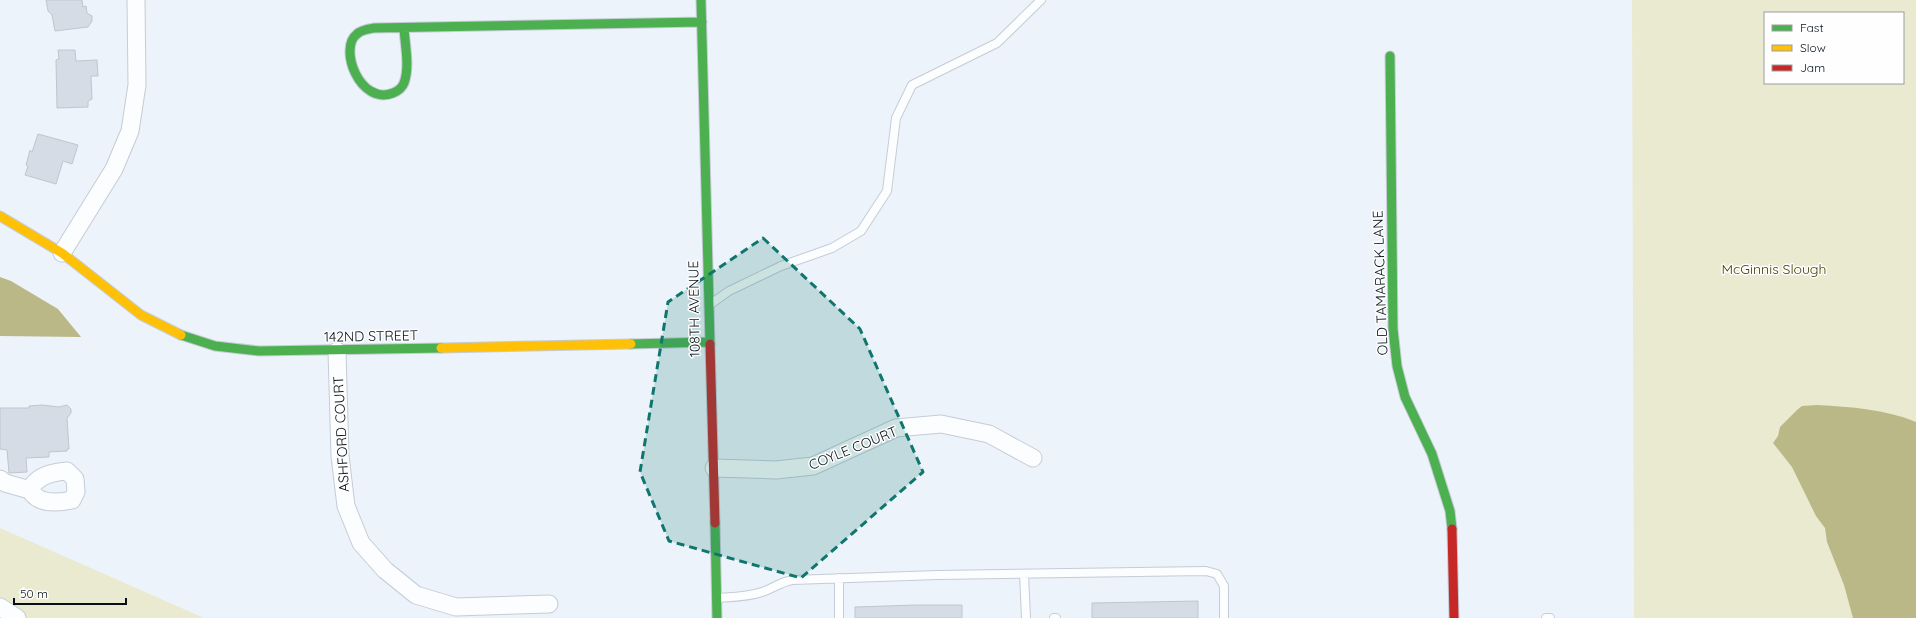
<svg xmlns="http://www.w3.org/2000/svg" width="1916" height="618" font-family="Quicksand,sans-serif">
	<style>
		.green { fill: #e9eacf; fill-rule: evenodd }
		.water { fill: #bab886 }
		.building { fill: #d5dce5; stroke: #bec6cf }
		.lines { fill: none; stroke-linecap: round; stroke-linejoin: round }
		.lane-casing { stroke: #c5ccd5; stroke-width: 10 }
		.street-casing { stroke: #c5ccd5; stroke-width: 19 }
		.fast-casing { stroke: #c5ccd5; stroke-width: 11 }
		.slow-casing { stroke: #c5ccd5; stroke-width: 11 }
		.jam-casing { stroke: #c5ccd5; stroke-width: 11 }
		.lane { stroke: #fcfdfe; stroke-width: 8 }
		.street { stroke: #fcfdfe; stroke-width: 17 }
		.fast { stroke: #4caf50; stroke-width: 9 }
		.slow { stroke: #ffc107; stroke-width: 9 }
		.jam { stroke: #c62828; stroke-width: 9 }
		.marked { fill: #0f766e; fill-opacity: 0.2; stroke: #0f766e; stroke-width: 3; stroke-dasharray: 8 5; stroke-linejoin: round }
		.labels { text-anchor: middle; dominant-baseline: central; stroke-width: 3; stroke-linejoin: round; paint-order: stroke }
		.park-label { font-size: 14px; fill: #443f02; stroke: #fefefe }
		.street-label { font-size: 14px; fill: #060f18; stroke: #fefefe }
	</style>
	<rect width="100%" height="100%" fill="#edf3fa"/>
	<!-- green -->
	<path class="green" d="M1632 0H1916V618H1634ZM1765 13H1903V83H1765Z
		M0 528 204 618H0Z"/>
	<!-- water -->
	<path class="water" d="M0 277 11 281 58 309 81 337 0 336Z
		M1817 405C1851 407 1885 409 1916 422V618H1853L1844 585 1827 542 1825 528 1816 516 1792 467 1773 443 1778 436 1780 427 1797 410 1802 406Z"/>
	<!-- building -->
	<path class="building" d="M46 0H82L83 7 86 6 87 13 92 16V21L88 27 55 31 52 15 48 11Z
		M58 50H75L76 61 97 60 98 76H91L92 99 88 101V107L57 108 56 60 59 59Z
		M38 134 78 145 72 164 63 161 56 184 25 175 28 166 26 165 30 150 32 152Z
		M42 405 59 407 67 405 71 409V413L67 418 69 449H67V451L49 452V457L26 458 27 472 9 473 7 450 0 449V408H29V406Z
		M1198 601V618H1092V603Z
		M917 605H962V618H855V607Z"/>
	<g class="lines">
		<!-- lane casing -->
		<g class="lane-casing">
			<path id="lane" d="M712 303 729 291 781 266 832 248 861 231 887 191 896 118 912 85 997 43 1041 0
				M1024 574 1026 618
				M839 578V618
				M717 598C732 597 748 597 762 592 774 588 778 583 792 580L938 575 1206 571 1217 574 1224 586V618
				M1054 618H1056
				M1546 618H1550"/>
		</g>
		<!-- street casing -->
		<g class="street-casing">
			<path id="street" d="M62 253 114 169 130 131 137 85 136 0
				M337 351 340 456 346 506 361 543 385 570 416 595 456 607 549 604
				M714 468 776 470 813 466 896 428 941 424 989 434 1033 458
				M0 479 5 483 30 490C38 505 58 503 72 500L76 492 75 479 67 471C52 472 36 476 30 490
				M0 607 17 618"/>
		</g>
		<!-- fast casing -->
		<g class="fast-casing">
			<path id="fast" d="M701 0 710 344
				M404 28C405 45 410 67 404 83 402 88 398 91 393 93 360 106 338 48 357 34 361 30 368 29 374 28L702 22
				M1390 56 1393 329 1397 366 1405 397 1432 454 1450 511 1452 529
				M181 335 215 346 259 351 441 348
				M631 344 709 342
				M715 523 717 618"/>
		</g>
		<!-- slow casing -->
		<g class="slow-casing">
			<path id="slow" d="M0 216 62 253 141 315 181 335
				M441 348 631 344"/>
		</g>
		<!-- jam casing -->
		<g class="jam-casing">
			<path id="jam" d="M710 344 715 523
				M1452 529 1454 618"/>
		</g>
		<!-- lane -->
		<use href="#lane" class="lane"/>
		<!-- street -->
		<use href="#street" class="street"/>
		<!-- fast -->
		<use href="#fast" class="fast"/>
		<!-- slow -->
		<use href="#slow" class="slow"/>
		<!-- jam -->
		<use href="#jam" class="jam"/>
	</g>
	<!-- marked area -->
	<path class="marked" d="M763 238 860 329 923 472 801 578 669 541 640 472 668 302Z"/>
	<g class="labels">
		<!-- park labels -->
		<g class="park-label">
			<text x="1774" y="269">McGinnis Slough</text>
		</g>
		<!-- street labels -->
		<g class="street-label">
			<text transform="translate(1380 283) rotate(-92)">OLD TAMARACK LANE</text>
			<text transform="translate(694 309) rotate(-91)">108TH AVENUE</text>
			<text transform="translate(371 336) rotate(-1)">142ND STREET</text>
			<text transform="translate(341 434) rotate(-93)">ASHFORD COURT</text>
			<text transform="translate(853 448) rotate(-22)">COYLE COURT</text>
		</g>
	</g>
	<!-- legend -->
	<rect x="1764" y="12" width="140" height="72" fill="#fefefe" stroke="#9b9ea2"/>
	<rect x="1772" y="25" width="20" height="6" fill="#4caf50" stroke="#9b9ea2"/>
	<text x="1800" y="32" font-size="12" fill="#060f18">Fast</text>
	<rect x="1772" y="45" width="20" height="6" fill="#ffc107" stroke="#9b9ea2"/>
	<text x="1800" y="52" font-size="12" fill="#060f18">Slow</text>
	<rect x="1772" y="65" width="20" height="6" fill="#c62828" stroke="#9b9ea2"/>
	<text x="1800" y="72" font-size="12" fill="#060f18">Jam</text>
	<!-- scale -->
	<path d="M14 598v6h112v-6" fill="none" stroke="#060f18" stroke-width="2"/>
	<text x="20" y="598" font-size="12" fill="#060f18" stroke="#fefefe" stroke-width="3" paint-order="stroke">50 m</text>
</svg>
